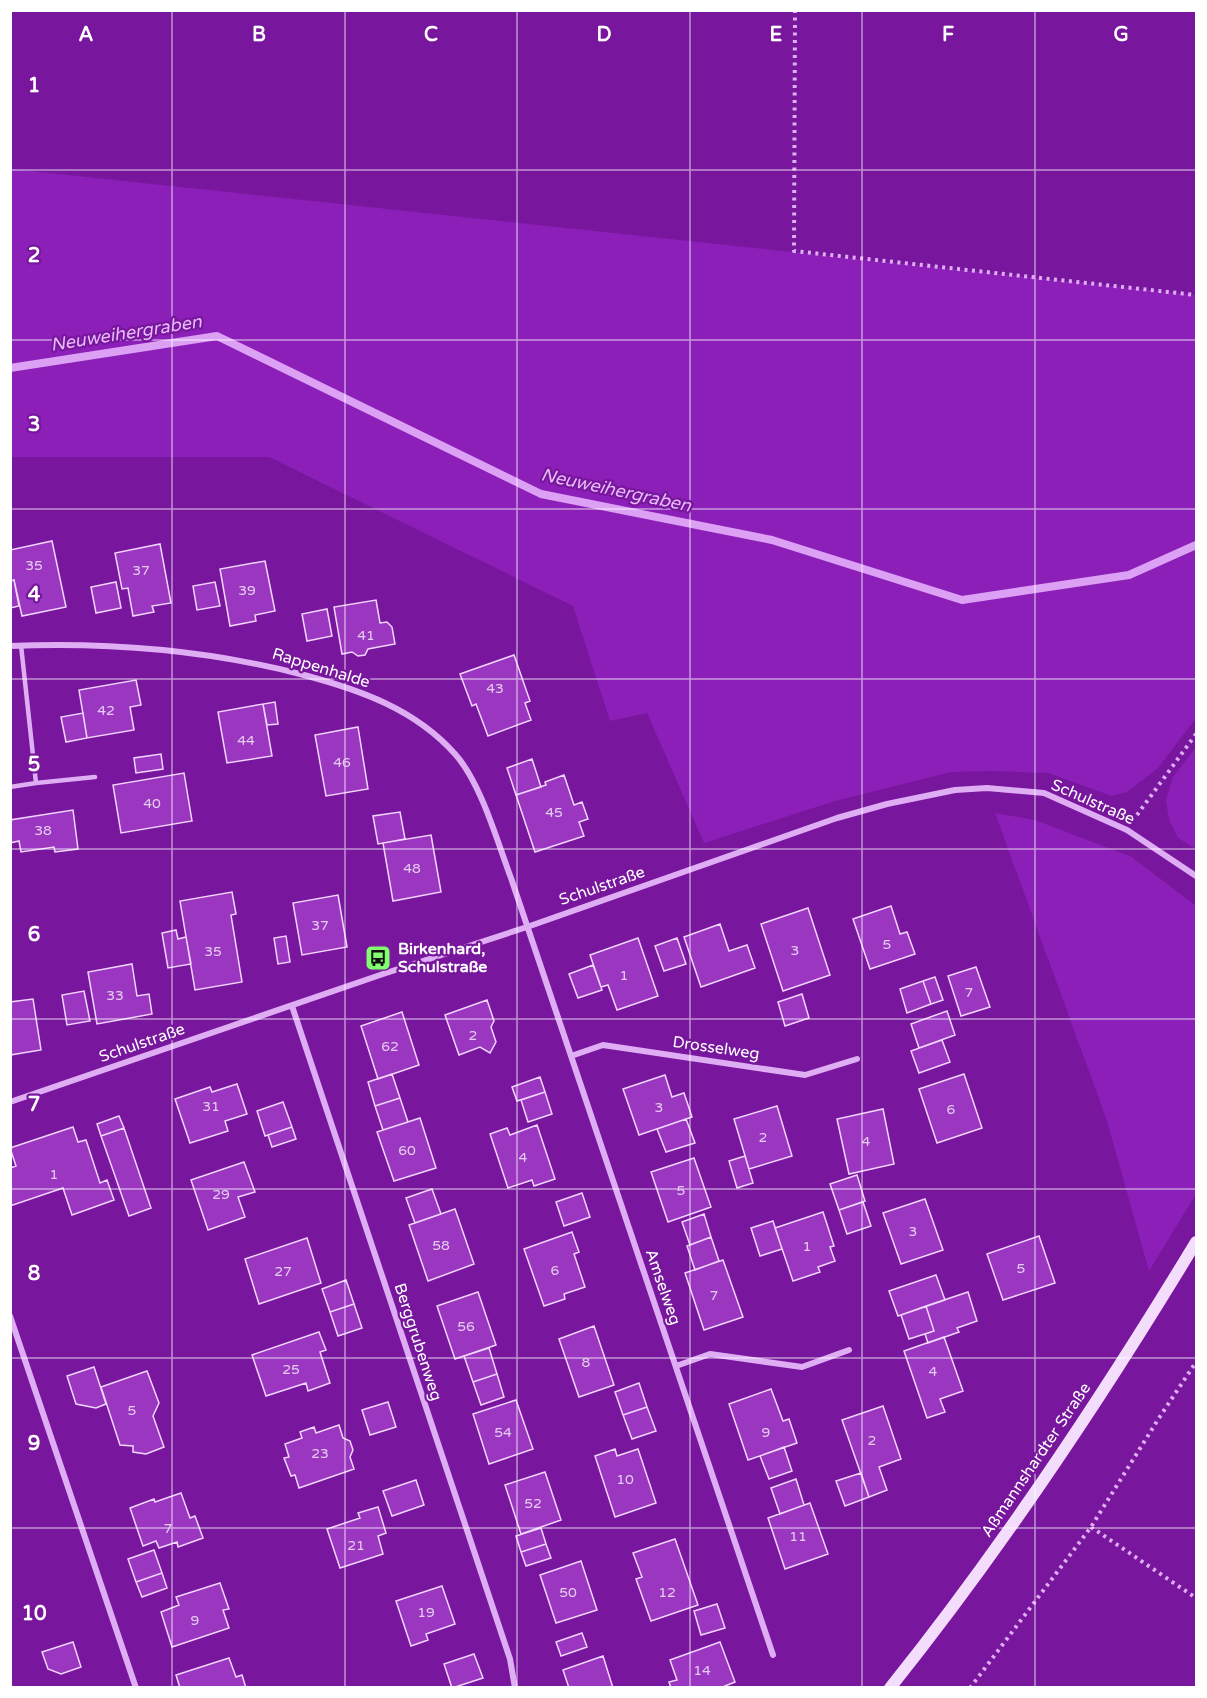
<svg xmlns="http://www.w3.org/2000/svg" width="1207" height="1698" font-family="'Varela Round',sans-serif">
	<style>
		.green { fill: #8b1fb7 }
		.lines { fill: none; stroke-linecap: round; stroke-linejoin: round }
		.stream { stroke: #dca0f5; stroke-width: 8 }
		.building { fill: #9a36c0; stroke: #f1d5fd; stroke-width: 1.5 }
		.path { stroke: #dfadf3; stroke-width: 4; stroke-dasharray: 3 4.5; stroke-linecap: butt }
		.lane { stroke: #dfadf3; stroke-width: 4.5 }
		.street { stroke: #dfadf3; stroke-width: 6 }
		.secondary { stroke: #f4ddfc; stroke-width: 12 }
		.grid { fill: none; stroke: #fff; stroke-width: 1.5; stroke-opacity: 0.55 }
		.labels { text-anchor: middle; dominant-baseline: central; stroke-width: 4.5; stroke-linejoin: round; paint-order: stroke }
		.number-label { font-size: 14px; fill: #e6cdef }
		.street-label { font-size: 16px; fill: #fff; stroke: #78169d }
		.poi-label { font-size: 16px; font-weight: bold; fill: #fff; stroke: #78169d; text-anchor: start }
		.water-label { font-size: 18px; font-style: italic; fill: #e7baf9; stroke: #78169d }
		.grid-label { font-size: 20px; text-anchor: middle; font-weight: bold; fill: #fff; stroke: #78169d; stroke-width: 4.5; stroke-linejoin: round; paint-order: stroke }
	</style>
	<rect width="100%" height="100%" fill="#78169d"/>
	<!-- green -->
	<path class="green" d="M11 169 1196 295V718L1158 768 1127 792 1112 796 1048 773 990 771 951 772 832 802 704 843 647 713 610 721 573 606 269 457H11Z
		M1196 747V849L1178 838 1169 820 1166 800 1173 777Z
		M995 813 1035 820 1132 857 1196 906V1194L1149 1271 1107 1121Z"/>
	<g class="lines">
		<!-- stream -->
		<path class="stream" d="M10 368 217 336 541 494 772 540 962 600 1129 575 1196 545"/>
	</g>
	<!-- building -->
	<path class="building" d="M52 541 66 607 22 616 14 580 10 581V550Z
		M160 544 171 603 152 606 154 612 133 616 128 588 122 589 115 553Z
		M265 561 275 611 255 615 256 621 230 626 220 569Z
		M14 580 19 606 10 608V581Z
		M116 582 121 608 96 613 91 587Z
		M215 582 220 606 197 610 193 586Z
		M376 600 380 623 387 622 392 627 395 644 368 649 365 655 358 656 352 652 342 654 334 607Z
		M327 609 332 636 307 641 302 614Z
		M514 655 530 701 525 703 531 720 488 736 476 704 472 706 460 674Z
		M136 680 141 705 130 707 134 730 87 738 79 690Z
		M275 702 278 724 267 725 263 704Z
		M263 704 272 756 227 763 218 712Z
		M83 713 87 738 66 742 61 717Z
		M358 727 368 789 326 796 315 735Z
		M161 754 163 769 136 773 134 758Z
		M532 759 541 787 516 795 507 768Z
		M184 773 192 821 121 833 113 785Z
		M564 775 574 805 582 802 588 819 579 822 584 836 535 852 516 795 546 785 545 782Z
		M73 810 78 849 55 852 54 847 21 852 19 841 10 843V820Z
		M400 812 405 839 378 844 373 816Z
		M431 835 441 892 393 901 383 843Z
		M232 892 236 914 231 915 242 982 195 990 180 901Z
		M338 895 347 947 302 955 293 903Z
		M891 906 900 934 907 932 915 954 870 969 853 919Z
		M808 908 830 975 783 991 761 924Z
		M720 924 729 951 747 945 755 968 701 987 684 937Z
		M176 930 178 939 186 937 191 964 168 968 162 933Z
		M286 936 290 962 278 964 274 938Z
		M638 938 658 996 617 1010 608 985 601 987 590 955Z
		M677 938 686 964 664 971 655 946Z
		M132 964 137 996 149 994 152 1014 97 1024 88 972Z
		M593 965 602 990 578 998 569 974Z
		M976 967 990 1007 961 1016 948 976Z
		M935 977 943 1000 931 1004 923 981Z
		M923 981 931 1004 907 1013 900 989Z
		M84 991 90 1021 67 1025 62 995Z
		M802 994 809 1018 785 1026 778 1002Z
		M33 999 41 1050 10 1055V1002Z
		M487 1000 494 1021 491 1027 496 1042 490 1053 480 1047 459 1055 445 1015Z
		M947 1011 955 1035 919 1048 911 1024Z
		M402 1012 419 1065 378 1079 361 1026Z
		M942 1040 950 1062 919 1073 911 1051Z
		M392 1074 400 1098 375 1106 368 1082Z
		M964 1074 982 1128 937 1143 919 1089Z
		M665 1075 672 1097 684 1093 692 1117 639 1135 623 1089Z
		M540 1077 545 1092 517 1101 512 1087Z
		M237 1084 247 1114 225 1121 228 1131 190 1143 175 1099 210 1087 212 1092Z
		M545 1092 552 1114 528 1122 521 1100Z
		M400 1098 408 1122 383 1130 375 1106Z
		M283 1102 292 1127 265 1136 257 1111Z
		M777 1106 792 1156 749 1169 734 1119Z
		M883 1109 894 1164 849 1174 837 1119Z
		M119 1116 124 1128 101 1136 97 1124Z
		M420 1118 436 1168 394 1181 377 1132Z
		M686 1119 695 1143 666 1152 657 1129Z
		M537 1125 555 1179 534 1186 532 1180 508 1188 490 1134 507 1128 510 1135Z
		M73 1127 78 1142 86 1140 100 1183 107 1180 114 1200 72 1215 63 1188 10 1206V1168L16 1166 10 1148Z
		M292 1127 296 1139 272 1147 268 1135Z
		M124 1128 151 1208 129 1216 101 1136Z
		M745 1156 753 1183 737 1188 729 1161Z
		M694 1158 711 1207 668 1222 651 1172Z
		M244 1162 255 1192 238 1197 245 1217 208 1230 191 1180Z
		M857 1175 865 1201 839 1210 830 1184Z
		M432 1189 441 1214 415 1223 406 1198Z
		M582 1193 590 1217 564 1226 556 1202Z
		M925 1199 943 1250 901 1264 883 1213Z
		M863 1202 871 1226 847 1234 839 1210Z
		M455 1209 474 1264 428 1281 409 1225Z
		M823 1212 834 1246 830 1247 835 1261 818 1267 820 1272 793 1281 775 1228Z
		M704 1214 711 1237 690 1245 682 1222Z
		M773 1221 782 1249 760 1256 751 1228Z
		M572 1232 579 1252 574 1254 585 1287 564 1294 565 1299 544 1306 524 1249Z
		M1039 1236 1055 1283 1003 1300 987 1254Z
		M711 1237 719 1261 695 1270 687 1246Z
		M307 1238 321 1283 259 1304 245 1259Z
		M723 1260 743 1317 704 1330 685 1273Z
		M936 1275 945 1300 898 1316 889 1291Z
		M346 1280 354 1304 330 1312 322 1289Z
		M478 1292 496 1345 455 1359 437 1306Z
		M968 1292 977 1321 957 1328 959 1332 928 1343 925 1334 934 1331 926 1306Z
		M354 1304 362 1328 338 1336 330 1312Z
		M926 1306 934 1331 909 1339 901 1315Z
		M594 1326 614 1385 579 1397 559 1339Z
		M319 1332 326 1350 320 1352 330 1383 308 1391 306 1383 266 1396 252 1355Z
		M944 1337 963 1391 940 1399 945 1412 927 1418 904 1351Z
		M489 1348 497 1374 473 1382 464 1356Z
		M94 1367 106 1404 96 1408 76 1404 67 1376Z
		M147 1371 159 1403 153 1416 164 1447 146 1454 133 1452V1446L120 1445 101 1387Z
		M497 1374 504 1397 481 1405 473 1382Z
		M639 1383 647 1407 623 1415 615 1392Z
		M771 1389 783 1421 789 1419 797 1443 748 1460 729 1404Z
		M516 1400 533 1449 489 1464 473 1414Z
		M388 1402 396 1427 370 1435 362 1410Z
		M883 1406 901 1459 879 1467 887 1490 869 1497 842 1420Z
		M647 1407 656 1431 632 1439 623 1415Z
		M339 1425 343 1438 350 1441 353 1450 350 1457 354 1469 299 1488 295 1475 291 1476 284 1458 289 1457 285 1444 302 1438 300 1432 314 1427 316 1433Z
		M784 1447 792 1471 769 1479 760 1456Z
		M615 1449 617 1456 638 1449 656 1503 615 1517 595 1456Z
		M545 1472 561 1520 521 1534 505 1485Z
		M861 1473 869 1497 845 1506 836 1481Z
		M796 1479 804 1505 780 1514 771 1488Z
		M416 1480 424 1505 392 1516 383 1491Z
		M181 1493 190 1518 195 1516 203 1538 178 1547 177 1542 159 1548 156 1541 143 1546 130 1508 154 1499 155 1502Z
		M810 1503 828 1554 785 1569 768 1518Z
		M378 1507 386 1533 378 1536 383 1554 340 1568 327 1529 360 1518 358 1513Z
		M541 1528 546 1544 521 1552 516 1536Z
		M675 1539 698 1605 651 1621 636 1579 642 1577 633 1553Z
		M546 1544 551 1558 526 1566 521 1552Z
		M154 1550 162 1573 136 1582 128 1559Z
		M581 1561 597 1610 556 1623 540 1575Z
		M162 1573 167 1588 142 1597 136 1582Z
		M220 1583 229 1609 223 1610 229 1628 172 1647 161 1612 179 1605 176 1597Z
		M442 1586 455 1624 426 1634 428 1640 411 1646 396 1601Z
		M717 1604 725 1628 701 1635 694 1611Z
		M582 1633 587 1647 561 1656 556 1642Z
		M73 1642 81 1667 61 1674 48 1669 42 1652Z
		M720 1642 735 1682 720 1688H671L669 1682 677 1680 670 1660Z
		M474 1654 483 1678 452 1688 444 1664Z
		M603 1656 613 1688H569L563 1670Z
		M229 1658 236 1677 242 1675 246 1688H180L176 1675Z"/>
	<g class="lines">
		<!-- path -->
		<path class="path" d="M795 10 794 251 1196 295
			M1137 815 1196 734
			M1091 1527 1196 1598
			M970 1688 1091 1527 1159 1418 1196 1362"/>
		<!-- lane -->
		<path class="lane" d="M36 783 95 777
			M10 787 36 783 21 645"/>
		<!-- street -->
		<path class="street" d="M10 646C109 642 208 650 304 675 360 690 415 709 455 754 481 783 497 841 511 878L773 1655
			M292 1006 510 1659 515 1688
			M571 1056 603 1045 805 1075 857 1059
			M10 1102 383 974 527 927 837 818 887 804 955 790 987 788 1044 793 1127 830 1196 876
			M10 1316 136 1688
			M676 1366 710 1354 802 1367 849 1350"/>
		<!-- secondary -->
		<path class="secondary" d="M890 1688C1003 1547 1103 1396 1196 1242"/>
	</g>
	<!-- grid -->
	<path class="grid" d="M172 10V1688M345 10V1688M517 10V1688M690 10V1688M862 10V1688M1035 10V1688M10 170H1196M10 340H1196M10 509H1196M10 679H1196M10 849H1196M10 1019H1196M10 1189H1196M10 1358H1196M10 1528H1196"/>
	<!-- icons -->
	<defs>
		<g id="bus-square" transform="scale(1.35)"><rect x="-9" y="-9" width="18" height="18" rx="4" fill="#81ff6f" stroke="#78169d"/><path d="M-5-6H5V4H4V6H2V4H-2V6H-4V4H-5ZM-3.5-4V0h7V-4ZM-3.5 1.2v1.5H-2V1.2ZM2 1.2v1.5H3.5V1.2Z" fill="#111"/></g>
	</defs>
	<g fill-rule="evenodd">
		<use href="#bus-square" x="378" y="958"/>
	</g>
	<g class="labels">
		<!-- number labels -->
		<g class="number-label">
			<text x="34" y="565">35</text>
			<text x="141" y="570">37</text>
			<text x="247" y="590">39</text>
			<text x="366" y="635">41</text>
			<text x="495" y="688">43</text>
			<text x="106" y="710">42</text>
			<text x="246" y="740">44</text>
			<text x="342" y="762">46</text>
			<text x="152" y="803">40</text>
			<text x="554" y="812">45</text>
			<text x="43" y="830">38</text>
			<text x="412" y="868">48</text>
			<text x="320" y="925">37</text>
			<text x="887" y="944">5</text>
			<text x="795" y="950">3</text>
			<text x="213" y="951">35</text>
			<text x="624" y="975">1</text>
			<text x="969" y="992">7</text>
			<text x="115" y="995">33</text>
			<text x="473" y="1035">2</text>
			<text x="390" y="1046">62</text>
			<text x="211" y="1106">31</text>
			<text x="659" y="1107">3</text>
			<text x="951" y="1109">6</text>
			<text x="763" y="1137">2</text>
			<text x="866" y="1141">4</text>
			<text x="407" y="1150">60</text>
			<text x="523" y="1157">4</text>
			<text x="54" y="1174">1</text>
			<text x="681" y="1190">5</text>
			<text x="221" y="1194">29</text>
			<text x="913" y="1231">3</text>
			<text x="441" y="1245">58</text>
			<text x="807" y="1246">1</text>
			<text x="1021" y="1268">5</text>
			<text x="555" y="1270">6</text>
			<text x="283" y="1271">27</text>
			<text x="714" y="1295">7</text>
			<text x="466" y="1326">56</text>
			<text x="586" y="1362">8</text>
			<text x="291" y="1369">25</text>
			<text x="933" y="1371">4</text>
			<text x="132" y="1410">5</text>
			<text x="503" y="1432">54</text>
			<text x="766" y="1432">9</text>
			<text x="872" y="1440">2</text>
			<text x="320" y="1453">23</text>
			<text x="625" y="1479">10</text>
			<text x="533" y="1503">52</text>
			<text x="168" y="1528">7</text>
			<text x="798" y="1536">11</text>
			<text x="356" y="1545">21</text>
			<text x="568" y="1592">50</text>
			<text x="667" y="1592">12</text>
			<text x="426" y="1612">19</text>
			<text x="195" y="1620">9</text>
			<text x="702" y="1670">14</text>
		</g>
		<!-- street labels -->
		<g class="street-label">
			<text transform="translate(321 668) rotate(17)">Rappenhalde</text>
			<text transform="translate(1093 802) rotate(24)">Schulstraße</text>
			<text transform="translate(602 886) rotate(-19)">Schulstraße</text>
			<text transform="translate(142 1043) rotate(-19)">Schulstraße</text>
			<text transform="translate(716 1048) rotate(8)">Drosselweg</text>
			<text transform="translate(663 1287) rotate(71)">Amselweg</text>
			<text transform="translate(418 1342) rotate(72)">Berggrubenweg</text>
			<text transform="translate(1036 1460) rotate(-56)">Aßmannshardter Straße</text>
		</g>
		<!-- poi labels -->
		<g class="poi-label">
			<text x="398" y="949">Birkenhard,<tspan x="398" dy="18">Schulstraße</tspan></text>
		</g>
		<!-- water labels -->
		<g class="water-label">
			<text transform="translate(126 333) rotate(-9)">Neuweihergraben</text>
			<text transform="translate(616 490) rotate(12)">Neuweihergraben</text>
		</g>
	</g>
	<g class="grid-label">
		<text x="86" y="41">A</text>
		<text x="259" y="41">B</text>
		<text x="431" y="41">C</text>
		<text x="604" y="41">D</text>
		<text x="776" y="41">E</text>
		<text x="948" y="41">F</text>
		<text x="1121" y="41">G</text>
		<text x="34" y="92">1</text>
		<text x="34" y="262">2</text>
		<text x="34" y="431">3</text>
		<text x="34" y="601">4</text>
		<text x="34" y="771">5</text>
		<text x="34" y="941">6</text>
		<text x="34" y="1111">7</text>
		<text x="34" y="1280">8</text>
		<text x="34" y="1450">9</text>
		<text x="34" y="1620">10</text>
	</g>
	<!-- border -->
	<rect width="1207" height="1698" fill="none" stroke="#ffffff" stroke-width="24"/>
</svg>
